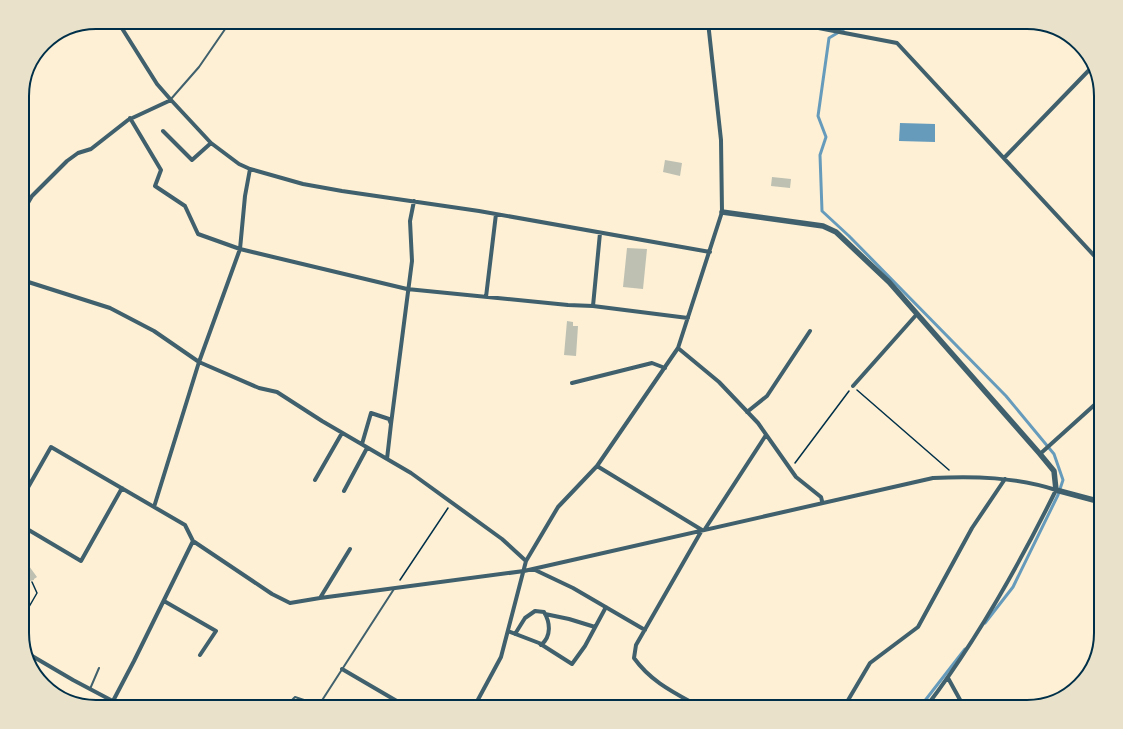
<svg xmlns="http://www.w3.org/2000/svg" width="1123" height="729" font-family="Helvetica,sans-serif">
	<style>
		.water { fill: #669bbc }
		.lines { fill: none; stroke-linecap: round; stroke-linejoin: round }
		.stream { stroke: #669bbc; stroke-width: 3 }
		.building { fill: #bec0b2 }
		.path { stroke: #003049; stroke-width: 1.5 }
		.service { stroke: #3f606c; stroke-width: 2 }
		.minor { stroke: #3f606c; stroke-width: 4 }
		.tertiary { stroke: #3f606c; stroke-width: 5.5 }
		.rim { fill: none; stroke: #003049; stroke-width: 2 }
	</style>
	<rect width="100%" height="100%" fill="#fdf0d5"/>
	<!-- water -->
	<path class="water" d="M900 123 935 124V142L899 141Z"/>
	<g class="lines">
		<!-- stream -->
		<path class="stream" d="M856 22 829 38 818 116 826 137 820 155 822 211 849 236 1006 396 1054 454 1063 480 1058 495 1013 587 985 623
			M920 707 965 649"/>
	</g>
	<!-- building -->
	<path class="building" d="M665 160 682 163 680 176 663 172Z
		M772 177 791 179 790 188 771 186Z
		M627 248 647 249 643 289 623 287Z
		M567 321 573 322V326H578L576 356 564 355Z
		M29 566 37 577 34 579V580L26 582 22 575V569Z"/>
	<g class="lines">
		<!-- path -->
		<path class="path" d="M857 390 949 470
			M795 463 849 391
			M400 580 448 508
			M22 619 37 593 32 582"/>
		<!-- service -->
		<path class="service" d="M171 99 199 67 230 22
			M90 689 99 668
			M285 707 295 697 319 705 394 589"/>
		<!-- minor -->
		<path class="minor" d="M118 22 157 84 171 100 211 143 239 164 250 169 303 184 342 191 479 211 710 252
			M787 22 897 43 1101 263
			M130 118 161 170 155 186 185 206 198 234 240 249 407 289 568 305 593 306
			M163 131 192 160 211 143
			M1004 158 1093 66
			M22 213 32 196 67 161 78 153 91 149 128 120 171 100
			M600 233 593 306 688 318
			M22 280 110 308 154 331 199 362 259 388 277 392 322 421 411 473 502 539 526 561
			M486 297 496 214
			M678 348 719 382 758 423 796 477 821 497 822 501
			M572 383 652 363 665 368
			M853 386 917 314
			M747 412 767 396 810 331
			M391 424 412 261 410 221 414 201
			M362 444 371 413 389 419 391 424 387 459
			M1040 454 1101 399
			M597 466 702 530 636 645 634 658C651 682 675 693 700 707
			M315 480 342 433
			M344 491 367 448
			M22 498 51 447 185 525 193 541 272 594 290 603 320 598 524 571 933 478C974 476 1016 477 1056 490 1019 565 977 640 926 707
			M154 507 199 362 240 249 245 196 250 169
			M22 526 81 561 122 488
			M705 529 766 435
			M533 569 573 588 645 630
			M320 598 350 549
			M164 601 216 631 200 655
			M545 614 569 619 595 627
			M508 631 539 643 572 664 585 646 606 607
			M515 634 525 618 535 611 544 612C550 622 552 636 541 645
			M27 653 73 680 124 707
			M342 669 407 707
			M948 678 964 707
			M108 707 113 701 134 661 193 541
			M474 707 501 657 526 561 558 507 597 466 678 348 722 212 721 140 708 22
			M708 707 718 705 730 707
			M844 707 870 663 918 627 972 528 1005 479"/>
		<!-- tertiary -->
		<path class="tertiary" d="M722 212 823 226 836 232 889 282 1040 454 1054 471 1056 490 1101 502"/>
	</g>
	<!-- crop -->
	<path d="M0 0H1123V729H0ZM96 29H1027A67 67 0 0 1 1094 96V633A67 67 0 0 1 1027 700H96A67 67 0 0 1 29 633V96A67 67 0 0 1 96 29Z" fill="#e9e1ca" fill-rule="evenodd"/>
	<path class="rim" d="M96 29H1027A67 67 0 0 1 1094 96V633A67 67 0 0 1 1027 700H96A67 67 0 0 1 29 633V96A67 67 0 0 1 96 29Z"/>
</svg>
